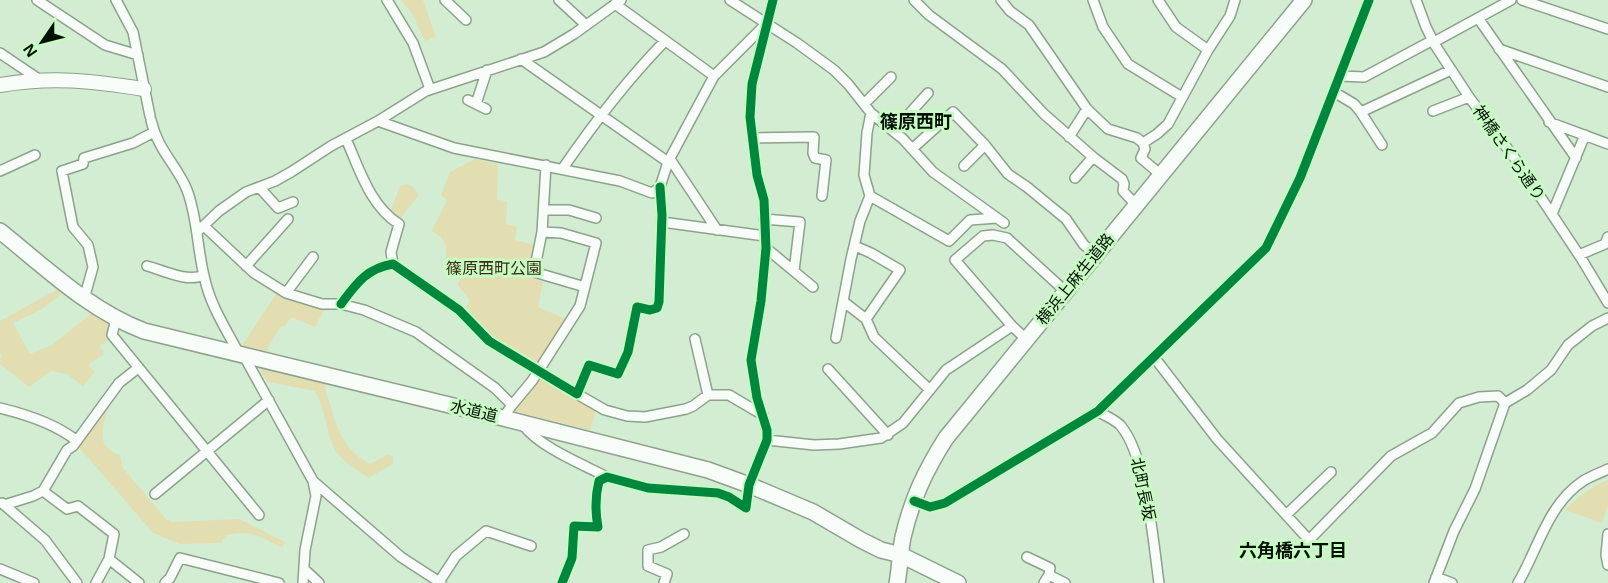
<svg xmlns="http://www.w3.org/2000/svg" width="1608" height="583" font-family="Arial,'Noto Sans JP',sans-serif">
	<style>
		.green { fill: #e2deb2 }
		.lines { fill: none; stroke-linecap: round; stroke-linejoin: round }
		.street-casing { stroke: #8da18c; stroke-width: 12 }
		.secondary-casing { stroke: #8da18c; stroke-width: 16 }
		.primary-casing { stroke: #8da18c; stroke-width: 18 }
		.street { stroke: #f8fcf8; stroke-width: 9 }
		.secondary { stroke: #f8fcf8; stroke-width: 14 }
		.primary { stroke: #f8fcf8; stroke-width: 15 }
		.cycleway-casing { stroke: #c8fac4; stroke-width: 13 }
		.cycleway { stroke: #00873e; stroke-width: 9 }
		.labels { text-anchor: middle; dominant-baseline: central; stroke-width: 6; stroke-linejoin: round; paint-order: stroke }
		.street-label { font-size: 16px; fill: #021102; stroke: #c8fac4 }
		.park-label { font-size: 16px; fill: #3b2d12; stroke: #c8fac4 }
		.neighbourhood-label { font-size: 18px; font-weight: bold; fill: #021102; stroke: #c8fac4 }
	</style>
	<rect width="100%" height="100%" fill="#d2edd1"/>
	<!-- green -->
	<path class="green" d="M401 0H423L436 37 425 41 413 15Z
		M475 159 498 164 497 199 507 202 506 224 517 227 515 240 534 245 528 277 543 282 538 307 566 319 538 365 491 337 464 309 470 301 458 285 460 277 446 259V246L441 237 432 231 447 200 441 195 450 172Z
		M406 184C413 186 416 189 418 196L399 220 389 215 400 186Z
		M60 288 64 292 42 309 13 323 30 354 52 345 92 313 112 324 110 338 100 346 104 354 88 365 95 372 83 386 67 374 51 371 29 387 0 364V359L2 356 0 352V321Z
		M278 292 325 308 315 327 291 317 285 326 280 327 264 355 240 348C254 329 265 310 278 292Z
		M261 367 326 383 325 388C336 421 337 445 370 464L387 455 393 456V464L368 478C359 471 345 464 338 454 325 436 327 411 315 391L268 382 261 372Z
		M541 375 597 408 590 430 512 411Z
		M112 397C106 420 90 445 120 455L123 468 166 519 172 522 239 519 285 542 282 548C260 536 252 530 226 535L221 543 180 544 153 533 77 445Z
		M1608 480V505L1602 523 1565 510C1579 496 1590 487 1608 480Z"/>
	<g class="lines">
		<!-- street casing -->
		<g class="street-casing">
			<path id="street" d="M37 0 105 45 138 55
				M116 0 133 32 150 116
				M387 0 413 43 430 89
				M445 0 466 20
				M559 0 586 25
				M730 0 797 43 834 70 848 84 871 113 903 139 933 172 1004 223
				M914 0 929 15 1002 69 1044 114 1093 157 1122 179 1124 184 1123 191 1136 205
				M1001 0 1010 11 1029 25 1087 109 1108 129 1137 138 1143 143
				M1093 0 1103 27 1128 64 1182 97
				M1158 0 1176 27 1208 50
				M1416 0 1426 27 1435 45 1469 97 1516 160 1581 258 1608 303
				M1522 0 1608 29
				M615 4 714 76
				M1478 18 1576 158
				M1434 42 1511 0
				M1499 49 1608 87
				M0 53 40 80
				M521 59 668 162
				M1340 76 1364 77 1433 40
				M1334 92 1354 104 1360 111 1382 145
				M468 100 486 109
				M476 104 487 70
				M864 104 891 77
				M1433 111 1469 97
				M1361 112 1451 70
				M151 120C158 151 177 165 187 190 198 219 197 250 205 280 211 307 228 332 240 356
				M378 121 454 148 620 181 652 193 660 187 668 162 714 76 767 23
				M1549 122 1608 144
				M896 133 910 113 928 93
				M1069 137 1087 109
				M752 138 814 137 813 153 815 158 826 160 822 196
				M346 139C359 168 370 206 399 224L391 252 393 264
				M912 149 953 112 985 145 1008 174 1027 187 1066 219 1084 245 1096 254
				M670 159 717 230
				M546 165 542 232 534 272 585 287
				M964 166 985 145
				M563 168C594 123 627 80 665 41
				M0 171 35 155
				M1161 175 1141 158 1145 149 1143 143 1157 134 1168 124 1208 50 1230 16 1235 0
				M1075 178 1093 157
				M259 187 278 208 293 202
				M870 196 949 241 970 220 997 218
				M544 210H569L596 218
				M1552 214 1585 135
				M764 219 800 222 794 271
				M662 222 765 236
				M204 226 254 273 286 293 322 304H341L364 310 416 332 495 388 512 405 503 418
				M197 232 219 211 246 192 275 181 291 172 331 146 378 121 426 91 544 52 574 34 621 0
				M766 248 813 287
				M1579 255 1605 244 1608 237
				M147 266C163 270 187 283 204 275
				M246 266 288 219
				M286 293 313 257
				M84 299 93 267 88 245 73 227 62 171 83 164 84 158 133 143 154 132
				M844 302 866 319 900 270 871 253 855 246
				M341 304C356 284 367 268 393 264L459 310 489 341 577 394 589 365 618 374 628 352 637 307 650 310 657 308 659 302 662 215 660 187
				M116 319 112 335 259 515
				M866 319 874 337 930 390
				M836 338 851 259 860 221 870 196 864 175 867 133 871 113
				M695 339 708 395
				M1026 339 1012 326 955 260 983 236 993 235 1007 238 1065 291
				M244 356 313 481 316 496 305 550 303 583
				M1154 357 1217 439 1309 540 1391 456 1432 433 1459 403 1479 397 1498 396 1505 403
				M828 369 888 435
				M577 394 605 410 627 416 645 417 686 409 693 406 708 395H729L763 415
				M512 405 532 381 580 306 596 243 561 233 542 232
				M0 408C25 414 56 424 77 441
				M1098 411C1105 416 1116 420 1121 426 1147 458 1153 541 1159 583
				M523 425C541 448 580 463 607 477
				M767 440 814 445 839 444 881 438 903 423 946 370 1012 326
				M313 481 401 557 441 583
				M43 491 67 509 78 506 114 534 109 559 96 583
				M155 494 269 400
				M914 501 930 507 945 503 1098 411 1266 248 1300 178 1369 0
				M2 503 45 540 77 583
				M4 505 33 496 43 491 67 450 73 446 119 383 138 368
				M1286 515 1331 472
				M1608 534 1606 555 1608 565
				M1027 557 1050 568 1049 575 1044 583
				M109 559 139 583
				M0 569 34 583
				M304 569 319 583
				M1049 575 1065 583
				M1436 577 1452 583
				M439 582 456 556 486 531 531 546
				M165 583 170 578 180 558 279 583
				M562 583 572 558 574 526 598 527C595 511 595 497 599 481L607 477 648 488 718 493 729 497 746 508 749 485 767 440V430L757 398 751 360 761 301 766 248 764 200 757 175 750 117 752 84 773 0
				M664 583 667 574 648 566V550L661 547 684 534
				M1434 583 1454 531 1475 489 1505 403 1527 390 1551 370 1568 345 1592 326 1608 318
				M1518 583C1538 549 1548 504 1583 481 1591 476 1600 473 1608 469"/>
		</g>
		<!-- secondary casing -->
		<g class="secondary-casing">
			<path id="secondary" d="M0 85C53 76 92 81 144 89"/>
		</g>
		<!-- primary casing -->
		<g class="primary-casing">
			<path id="primary" d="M0 231C46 268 89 310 144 331L503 418 708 470 749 485 813 512 861 540 881 550 901 555 958 583
				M897 583C900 568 900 552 903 537 912 499 925 471 946 438L1304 0"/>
		</g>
		<!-- street -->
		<use href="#street" class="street"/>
		<!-- secondary -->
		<use href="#secondary" class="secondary"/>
		<!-- primary -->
		<use href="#primary" class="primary"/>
		<!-- cycleway casing -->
		<g class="cycleway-casing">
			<path id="cycleway" d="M341 304C356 284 367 268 393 264L459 310 489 341 577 394 589 365 618 374 628 352 637 307 650 310 657 308 659 302 662 215 660 187
				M914 501 930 507 945 503 1098 411 1266 248 1300 178 1369 0
				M562 583 572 558 574 526 598 527C595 511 595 497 599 481L607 477 648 488 718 493 729 497 746 508 749 485 767 440V430L757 398 751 360 761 301 766 248 764 200 757 175 750 117 752 84 773 0"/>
		</g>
		<!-- cycleway -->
		<use href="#cycleway" class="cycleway"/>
	</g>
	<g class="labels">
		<!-- street labels -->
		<g class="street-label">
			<text transform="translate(1509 153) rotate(55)">神橋さくら通り</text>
			<text transform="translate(1075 279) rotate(-51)">横浜上麻生道路</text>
			<text transform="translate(474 411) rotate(13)">水道道</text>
			<text transform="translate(1143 489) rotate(78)">北町長坂</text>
		</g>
		<!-- park labels -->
		<g class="park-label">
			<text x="494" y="268">篠原西町公園</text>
		</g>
		<!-- neighbourhood labels -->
		<g class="neighbourhood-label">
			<text x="916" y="122">篠原西町</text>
			<text x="1293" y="551">六角橋六丁目</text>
		</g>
	</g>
	<!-- north arrow -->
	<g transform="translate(42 42) rotate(235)" stroke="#c8fac4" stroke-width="4.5" paint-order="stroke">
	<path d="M0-4.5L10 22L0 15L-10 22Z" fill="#021102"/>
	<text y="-9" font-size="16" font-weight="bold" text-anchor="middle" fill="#021102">N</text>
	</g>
</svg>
